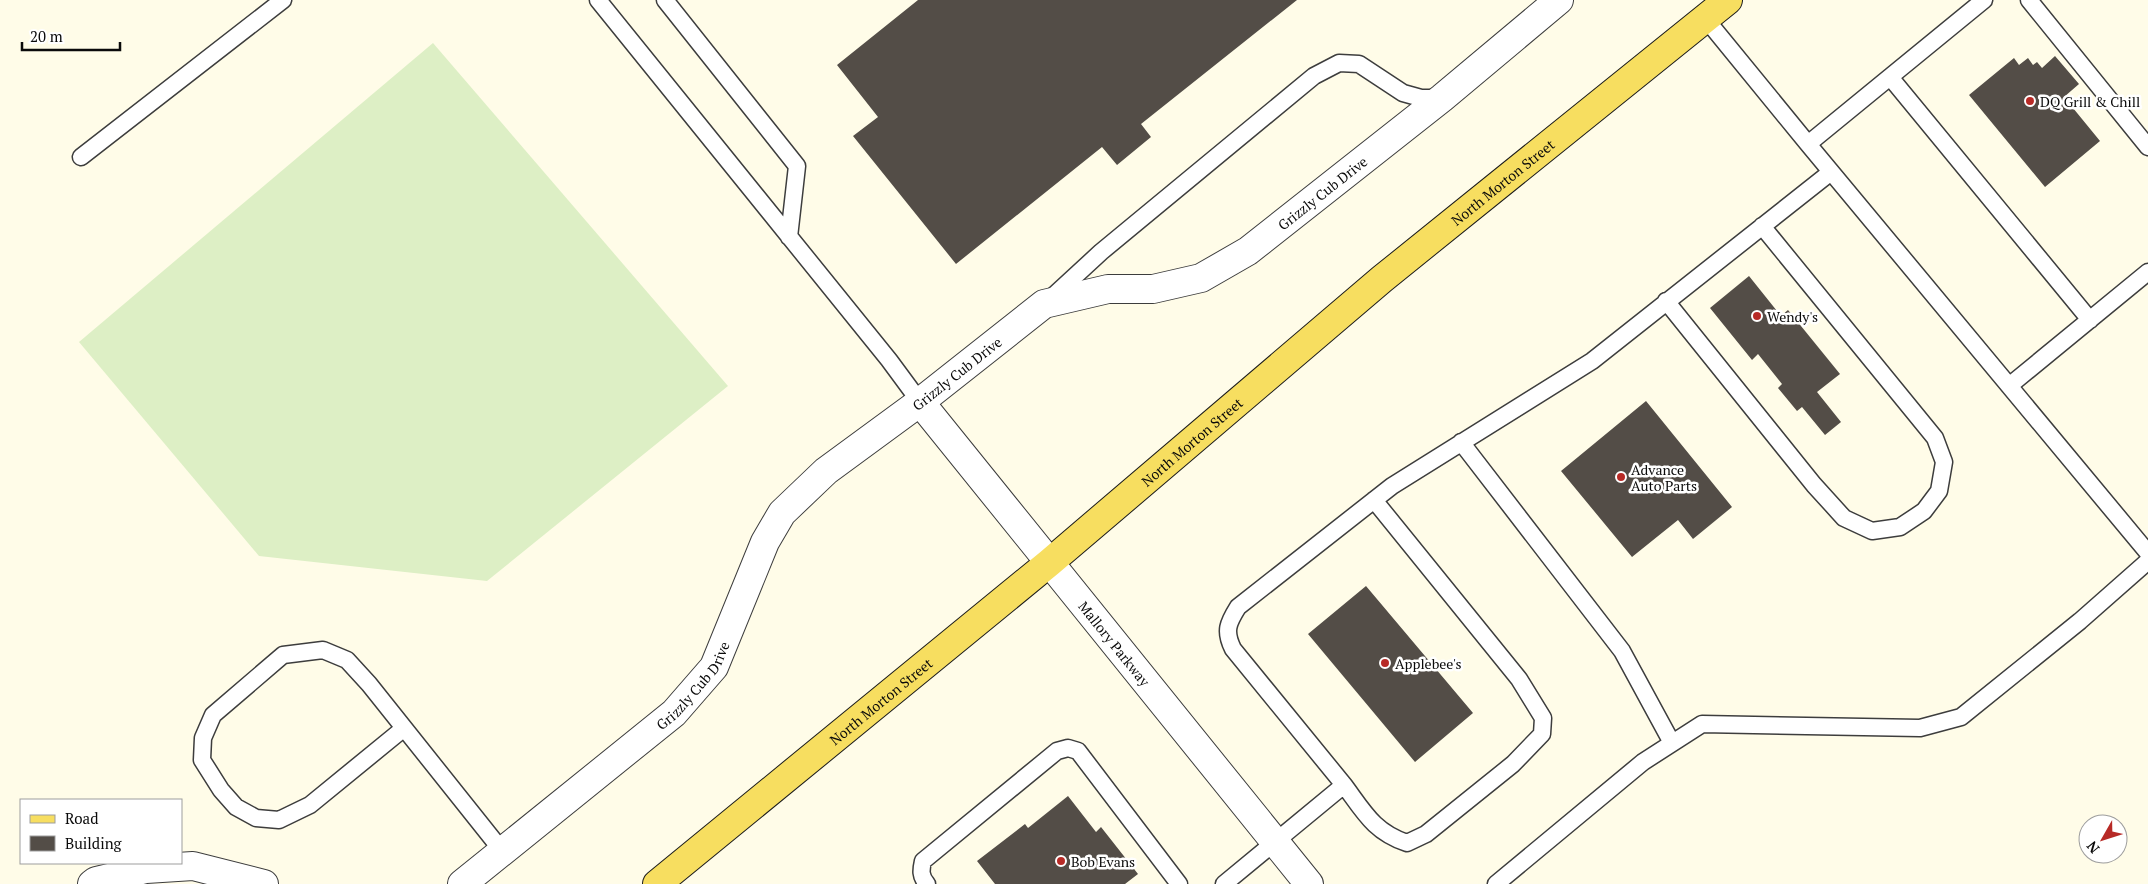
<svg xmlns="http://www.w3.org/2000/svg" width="2148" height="884" font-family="'PT Serif',serif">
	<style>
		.pitch { fill: #ddefc5 }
		.building { fill: #534d47 }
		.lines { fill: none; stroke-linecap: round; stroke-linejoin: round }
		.service-casing { stroke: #3d3d3d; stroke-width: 19 }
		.minor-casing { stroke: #3d3d3d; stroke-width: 30 }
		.primary-casing { stroke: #1b1b1b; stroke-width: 30 }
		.service { stroke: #fff; stroke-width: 16 }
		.minor { stroke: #fff; stroke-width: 28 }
		.primary { stroke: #f7de60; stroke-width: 28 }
		.poi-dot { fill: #b72a26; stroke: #fff; stroke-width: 2 }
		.labels { text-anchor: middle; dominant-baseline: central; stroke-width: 5; stroke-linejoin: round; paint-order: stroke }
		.poi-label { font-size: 14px; fill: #0a0a0a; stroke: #fff; text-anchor: start }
		.street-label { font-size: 14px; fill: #0a0a0a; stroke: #fff }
	</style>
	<rect width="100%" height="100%" fill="#fffce8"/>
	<!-- pitch -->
	<path class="pitch" d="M433 43 728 386 487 581 259 556 79 342Z"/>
	<!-- building -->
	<path class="building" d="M918 0H1297L1141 124 1151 137 1117 165 1102 147 956 264 853 136 878 117 837 65Z
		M2055 56 2079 84 2064 97 2100 141 2045 187 1969 95 2014 58 2019 65 2028 58 2033 65 2037 62 2042 68Z
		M1749 276 1781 316 1788 310 1840 374 1817 392 1841 422 1825 435 1802 407 1797 411 1778 388 1782 384 1758 354 1752 360 1710 308Z
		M1646 401 1732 507 1693 539 1678 520 1632 557 1561 471Z
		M1366 586 1473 713 1415 762 1308 634Z
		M1068 796 1096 832 1101 827 1138 874 1125 884H995L977 861 1025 824 1028 828Z"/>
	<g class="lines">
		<!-- service casing -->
		<g class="service-casing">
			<path id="service" d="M598 0 889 360 920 402
				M665 0 797 166 789 237
				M2029 0 2148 147
				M1705 18 1808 144 2148 553
				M1890 77 2090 320
				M1808 144 1984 0
				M81 157 283 0
				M1049 300 1101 252 1314 76 1339 63 1359 64 1403 93 1421 98H1442
				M1666 301 1814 485 1844 518 1872 531 1900 527 1924 511 1939 491 1944 462 1935 438 1762 226
				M2009 386 2148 272
				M1461 442 1622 651 1672 743
				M403 729 310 805 279 820 256 818 236 807 221 790 202 760 203 738 213 715 283 655 323 650 347 660 369 684 503 852
				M1344 785C1364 812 1374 832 1407 843L1426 834 1513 764 1542 734 1543 718 1519 679 1374 500
				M927 884C920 876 921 870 923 861L1057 751 1068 748 1078 751 1179 884
				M1224 884 1344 785 1233 649C1224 631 1228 623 1238 607L1392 486 1592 361 1831 172
				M1496 884 1643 762 1702 724 1920 728 1961 717 2080 621 2148 561"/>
		</g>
		<!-- minor casing -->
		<g class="minor-casing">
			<g id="minor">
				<path id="s1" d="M920 402 1309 884"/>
				<path d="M92 884 96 881 146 869 193 866 264 884"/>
				<path id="s2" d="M462 884 674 713 714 667 765 542 782 513 826 471 920 402 1044 304 1108 289H1153L1201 278 1248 251 1442 98 1559 0"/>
			</g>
		</g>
		<!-- primary casing -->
		<g class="primary-casing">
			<g id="primary">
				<path id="s3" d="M657 884 1049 563 1382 279 1728 0"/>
			</g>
		</g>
		<!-- service -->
		<use href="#service" class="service"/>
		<!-- minor -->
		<use href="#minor" class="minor"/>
		<!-- primary -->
		<use href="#primary" class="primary"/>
	</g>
	<!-- markers -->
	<g class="poi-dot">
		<circle cx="2030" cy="101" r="5"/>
		<circle cx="1757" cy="316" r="5"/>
		<circle cx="1621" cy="477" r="5"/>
		<circle cx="1385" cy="663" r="5"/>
		<circle cx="1061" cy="861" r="5"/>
	</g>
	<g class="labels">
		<!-- poi labels -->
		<g class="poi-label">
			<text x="2040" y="101">DQ Grill &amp; Chill</text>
			<text x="1767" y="316">Wendy's</text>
			<text x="1631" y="469">Advance<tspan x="1631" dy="16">Auto Parts</tspan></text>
			<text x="1395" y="663">Applebee's</text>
			<text x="1071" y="861">Bob Evans</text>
		</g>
		<!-- street labels -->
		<g class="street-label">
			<text stroke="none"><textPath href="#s3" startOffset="1099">North Morton Street</textPath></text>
			<text stroke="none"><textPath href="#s2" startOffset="1146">Grizzly Cub Drive</textPath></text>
			<text stroke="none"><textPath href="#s2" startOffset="726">Grizzly Cub Drive</textPath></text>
			<text stroke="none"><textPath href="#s3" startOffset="694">North Morton Street</textPath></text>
			<text stroke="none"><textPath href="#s1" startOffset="310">Mallory Parkway</textPath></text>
			<text stroke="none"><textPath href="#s2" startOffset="306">Grizzly Cub Drive</textPath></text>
			<text stroke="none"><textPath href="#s3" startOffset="289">North Morton Street</textPath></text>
		</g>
	</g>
	<!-- legend -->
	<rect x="20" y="799" width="162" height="65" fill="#ffffff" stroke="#9d9d9d"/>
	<rect x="30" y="815" width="25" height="8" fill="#f7de60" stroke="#9d9d9d"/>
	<text x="65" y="824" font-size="15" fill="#0a0a0a">Road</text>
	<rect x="30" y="836" width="25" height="15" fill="#534d47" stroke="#9d9d9d"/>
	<text x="65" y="849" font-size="15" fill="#0a0a0a">Building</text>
	<!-- north arrow -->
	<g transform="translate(2103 839) rotate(231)"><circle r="24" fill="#ffffff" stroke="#9d9d9d"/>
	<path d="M0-4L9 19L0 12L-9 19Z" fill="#b72a26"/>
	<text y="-8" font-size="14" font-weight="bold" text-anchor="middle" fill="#0a0a0a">N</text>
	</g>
	<!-- scale -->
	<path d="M22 42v8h98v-8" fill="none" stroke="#0a0a0a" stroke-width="2.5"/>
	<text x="30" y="42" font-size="15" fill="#0a0a0a" stroke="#ffffff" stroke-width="4" paint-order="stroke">20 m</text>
</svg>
